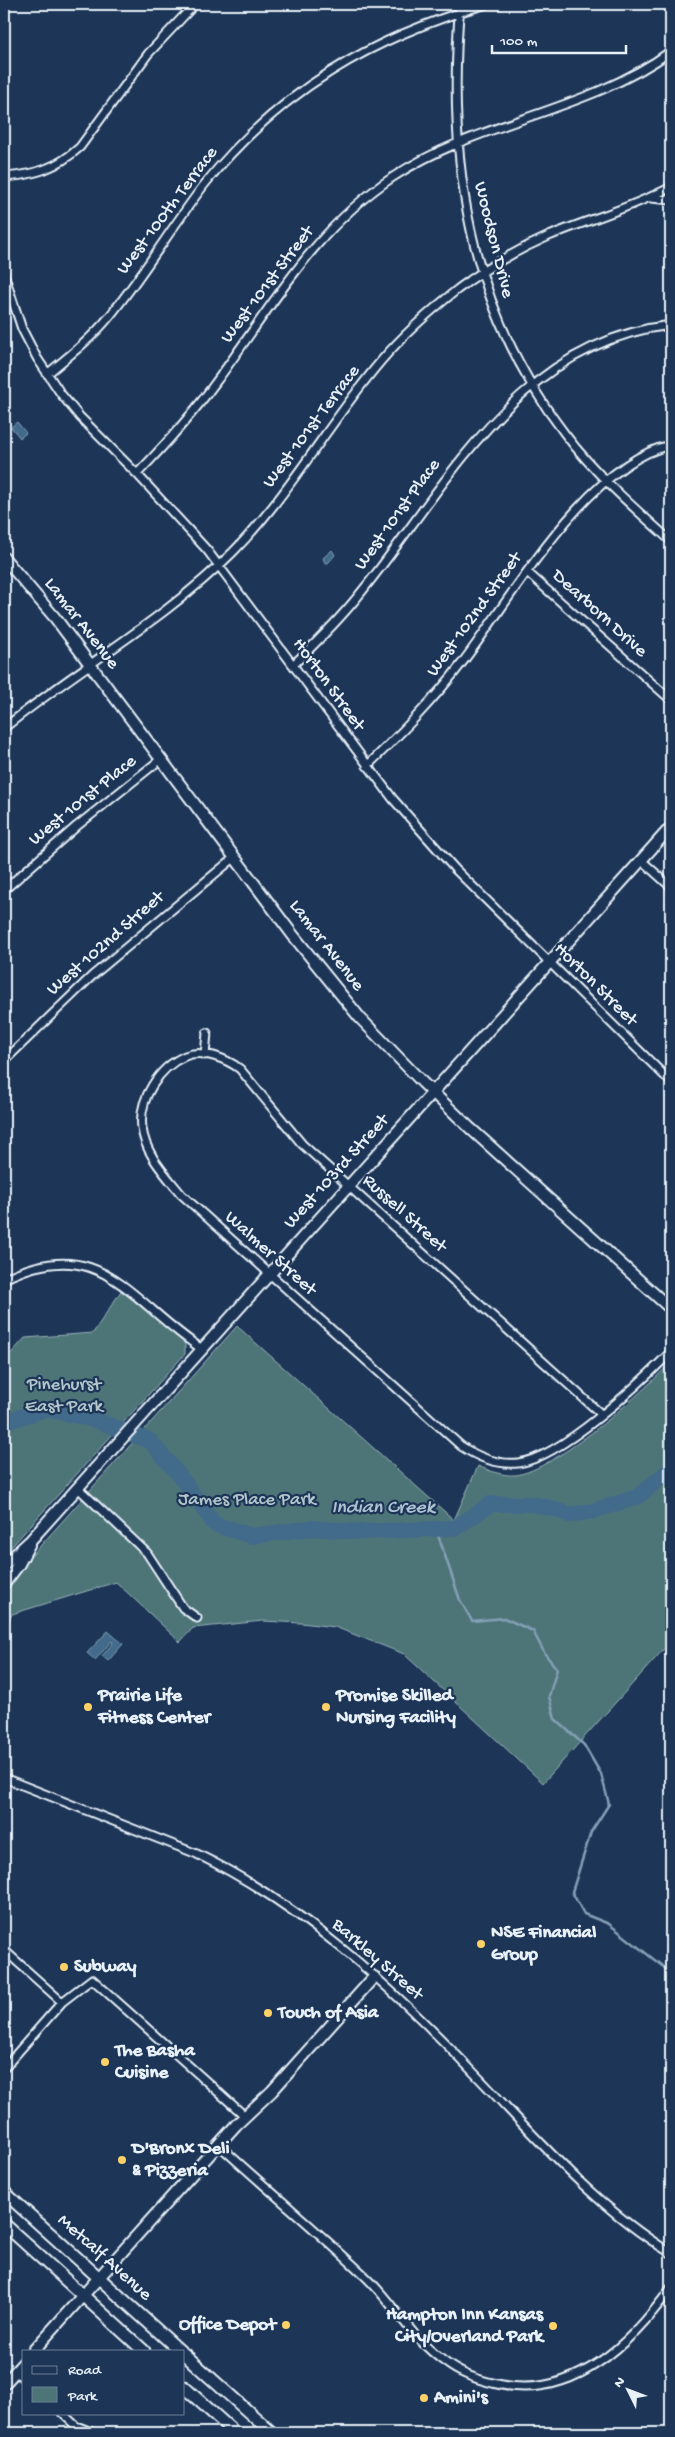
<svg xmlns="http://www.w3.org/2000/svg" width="675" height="2437" font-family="'Gochi Hand',sans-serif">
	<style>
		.green { fill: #4d7578; stroke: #9ab3b8 }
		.water { fill: #426a8a; stroke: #84a0b6 }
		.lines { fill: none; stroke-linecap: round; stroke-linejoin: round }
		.stream { stroke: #84a0b6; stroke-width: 2.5 }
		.river { stroke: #426a8a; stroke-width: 16 }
		.street-casing { stroke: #e8f1f8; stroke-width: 11 }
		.secondary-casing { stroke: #e8f1f8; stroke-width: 14 }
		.primary-casing { stroke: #e8f1f8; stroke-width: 15 }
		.street { stroke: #1d3557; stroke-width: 7 }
		.secondary { stroke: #1d3557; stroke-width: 10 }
		.primary { stroke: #1d3557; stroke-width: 11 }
		.poi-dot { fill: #ffd166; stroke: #1d3557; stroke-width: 2 }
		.labels { text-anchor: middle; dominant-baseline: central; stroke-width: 4.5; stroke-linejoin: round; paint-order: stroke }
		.street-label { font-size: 19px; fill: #e8f1f8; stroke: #1d3557 }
		.park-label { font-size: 19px; fill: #b2c6cb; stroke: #1d3557 }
		.poi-label { font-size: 19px; font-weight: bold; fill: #e8f1f8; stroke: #1d3557; text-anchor: start }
		.water-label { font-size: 20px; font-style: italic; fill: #aec2d2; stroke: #1d3557 }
	</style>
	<rect width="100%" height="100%" fill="#1d3557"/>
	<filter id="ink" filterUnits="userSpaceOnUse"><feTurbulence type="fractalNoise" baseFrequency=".02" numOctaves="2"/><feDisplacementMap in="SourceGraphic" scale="10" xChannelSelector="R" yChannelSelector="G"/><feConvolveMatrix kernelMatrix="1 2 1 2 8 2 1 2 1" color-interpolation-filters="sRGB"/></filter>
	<g filter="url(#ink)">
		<!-- green -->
		<path class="green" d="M121 1291 139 1304 185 1344V1354L4 1555V1361L25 1338 93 1333Z
			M237 1326 454 1520 478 1466C490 1471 503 1476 515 1475 554 1471 644 1392 671 1362V1641L543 1783 404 1654 335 1627 301 1623 263 1621 193 1628 180 1642 116 1582 12 1614 4 1633V1592L25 1563Z"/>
		<!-- water -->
		<path class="water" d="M17 422 26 433 20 438 11 427Z
			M332 550 335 555 328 563H325L323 558Z
			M108 1631 123 1644 108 1661 102 1656 113 1643 112 1641 95 1660 87 1653Z"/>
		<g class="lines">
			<!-- stream -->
			<path class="stream" d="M436 1529 460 1600 472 1621 504 1618 533 1631 545 1654 557 1669 549 1696 555 1719 584 1745 601 1774 609 1804 591 1832 572 1892 584 1914 609 1924 671 1973"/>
			<!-- river -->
			<path class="river" d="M4 1422 46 1409 95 1420 150 1441 180 1476 214 1524 252 1536 311 1528 360 1532 455 1528 491 1504H532L559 1510 569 1515 593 1511 637 1497 671 1469"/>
			<!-- street casing -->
			<g class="street-casing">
				<path id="street" d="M460 4C446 160 468 307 565 434 595 474 634 508 671 541
					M4 177C35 175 57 168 80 147L148 54 195 4
					M651 198 671 200
					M4 274 22 329 37 358 61 394 80 417 137 474 207 550 393 799 455 869 671 1082
					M47 374C69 356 91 339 109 317 143 275 171 228 204 185 279 91 372 37 487 4
					M137 474C165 445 192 415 216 382 270 309 315 228 393 177 479 120 588 112 671 51
					M527 572 671 700
					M293 665C318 641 342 617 363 590 449 483 518 342 671 325
					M4 728C79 667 165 620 233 552 290 494 329 422 381 361 404 334 430 311 458 289 486 268 517 250 549 236 589 219 632 208 671 187
					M367 766C401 733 434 700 462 663 512 598 588 462 671 445
					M641 860 671 887
					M4 890 77 826 161 759
					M205 1055 207 1033
					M4 1061 92 976 235 857
					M4 1279C101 1231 130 1302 202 1349
					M601 1414 302 1144 240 1069C227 1059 202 1049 185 1056 159 1067 138 1100 142 1128 145 1154 165 1174 181 1194L461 1446C479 1458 497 1465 518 1463 561 1458 640 1383 671 1352
					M78 1488 147 1553 183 1608 197 1618
					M4 1778 197 1854C304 1906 393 1988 474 2073 535 2136 595 2207 671 2253
					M4 1950 62 2002
					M4 2068 62 2002 92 1979 245 2116
					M219 2145C268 2190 320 2233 368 2279 395 2306 413 2340 445 2362 460 2374 478 2380 497 2384 572 2401 631 2344 671 2288
					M15 2371 24 2379
					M62 2413 76 2426 94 2433"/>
			</g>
			<!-- secondary casing -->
			<g class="secondary-casing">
				<path id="secondary" d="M4 558 56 619 292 934 360 1018 423 1083 471 1129 671 1309
					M4 1565 30 1541 671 827
					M4 1584 19 1564 29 1545
					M33 2351 236 2125 272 2091 374 1977
					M4 2384 24 2362"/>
			</g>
			<!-- primary casing -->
			<g class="primary-casing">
				<path id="primary" d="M4 2192 180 2351
					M4 2224 144 2351
					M184 2354 272 2433
					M184 2387 235 2433"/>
			</g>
			<!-- street -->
			<use href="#street" class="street"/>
			<!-- secondary -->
			<use href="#secondary" class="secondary"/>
			<!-- primary -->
			<use href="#primary" class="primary"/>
		</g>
	</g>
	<!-- markers -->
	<g class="poi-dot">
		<circle cx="88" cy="1707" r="5"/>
		<circle cx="326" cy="1707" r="5"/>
		<circle cx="481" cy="1944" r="5"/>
		<circle cx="64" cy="1967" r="5"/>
		<circle cx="268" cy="2013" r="5"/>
		<circle cx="105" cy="2062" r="5"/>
		<circle cx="122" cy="2160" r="5"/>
		<circle cx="286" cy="2325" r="5"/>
		<circle cx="553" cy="2326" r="5"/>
		<circle cx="424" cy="2398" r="5"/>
	</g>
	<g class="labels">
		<!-- street labels -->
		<g class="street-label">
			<text transform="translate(168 211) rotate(-53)">West 100th Terrace</text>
			<text transform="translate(493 240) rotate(76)">Woodson Drive</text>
			<text transform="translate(268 285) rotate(-53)">West 101st Street</text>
			<text transform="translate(312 427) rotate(-53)">West 101st Terrace</text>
			<text transform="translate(398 515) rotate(-54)">West 101st Place</text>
			<text transform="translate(599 614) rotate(42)">Dearborn Drive</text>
			<text transform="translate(475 615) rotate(-54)">West 102nd Street</text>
			<text transform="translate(81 624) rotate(52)">Lamar Avenue</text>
			<text transform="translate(328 685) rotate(54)">Horton Street</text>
			<text transform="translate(83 801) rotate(-39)">West 101st Place</text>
			<text transform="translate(106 944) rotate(-41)">West 102nd Street</text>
			<text transform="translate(326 946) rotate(52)">Lamar Avenue</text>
			<text transform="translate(595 985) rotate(45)">Horton Street</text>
			<text transform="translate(337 1172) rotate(-48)">West 103rd Street</text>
			<text transform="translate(404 1214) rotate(42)">Russell Street</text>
			<text transform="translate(270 1254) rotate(42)">Walmer Street</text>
			<text transform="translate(377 1960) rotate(41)">Barkley Street</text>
			<text transform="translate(104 2258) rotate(42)">Metcalf Avenue</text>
		</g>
		<!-- park labels -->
		<g class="park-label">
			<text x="64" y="1385">Pinehurst<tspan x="64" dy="22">East Park</tspan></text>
			<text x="247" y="1500">James Place Park</text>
		</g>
		<!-- poi labels -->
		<g class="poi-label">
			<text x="98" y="1696">Prairie Life<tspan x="98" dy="22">Fitness Center</tspan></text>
			<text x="336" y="1696">Promise Skilled<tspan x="336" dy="22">Nursing Facility</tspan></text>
			<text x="491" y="1933">NSE Financial<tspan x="491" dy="22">Group</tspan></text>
			<text x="74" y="1967">Subway</text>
			<text x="278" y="2013">Touch of Asia</text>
			<text x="115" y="2051">The Basha<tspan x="115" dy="22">Cuisine</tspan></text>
			<text x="132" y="2149">D'Bronx Deli<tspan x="132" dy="22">&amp; Pizzeria</tspan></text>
			<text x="543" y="2315" text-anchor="end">Hampton Inn Kansas<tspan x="543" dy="22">City/Overland Park</tspan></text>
			<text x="276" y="2325" text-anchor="end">Office Depot</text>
			<text x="434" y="2398">Amini's</text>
		</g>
		<!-- water labels -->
		<g class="water-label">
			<text x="383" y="1508">Indian Creek</text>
		</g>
	</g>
	<!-- margin -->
	<rect width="675" height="2437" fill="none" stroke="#1d3557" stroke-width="20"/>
	<rect x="10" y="10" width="655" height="2417" fill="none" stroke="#e8f1f8" stroke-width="2" filter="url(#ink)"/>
	<!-- legend -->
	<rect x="22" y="2350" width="162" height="65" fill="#1d3557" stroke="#6e8097"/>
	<rect x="32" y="2366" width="25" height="8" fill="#1d3557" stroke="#6e8097"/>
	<text x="68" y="2374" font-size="15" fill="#e8f1f8">Road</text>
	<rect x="32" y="2387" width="25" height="15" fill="#4d7578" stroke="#6e8097"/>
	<text x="68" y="2400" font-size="15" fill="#e8f1f8">Park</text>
	<!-- north arrow -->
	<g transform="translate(628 2390) rotate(312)" stroke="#1d3557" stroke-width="4" paint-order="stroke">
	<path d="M0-4L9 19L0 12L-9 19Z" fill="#e8f1f8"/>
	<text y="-8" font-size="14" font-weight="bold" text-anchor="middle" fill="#e8f1f8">N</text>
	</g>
	<!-- scale -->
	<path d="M492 45v8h134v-8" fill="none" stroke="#e8f1f8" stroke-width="2.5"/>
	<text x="500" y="45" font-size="15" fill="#e8f1f8" stroke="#1d3557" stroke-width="4" paint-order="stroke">100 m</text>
</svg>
